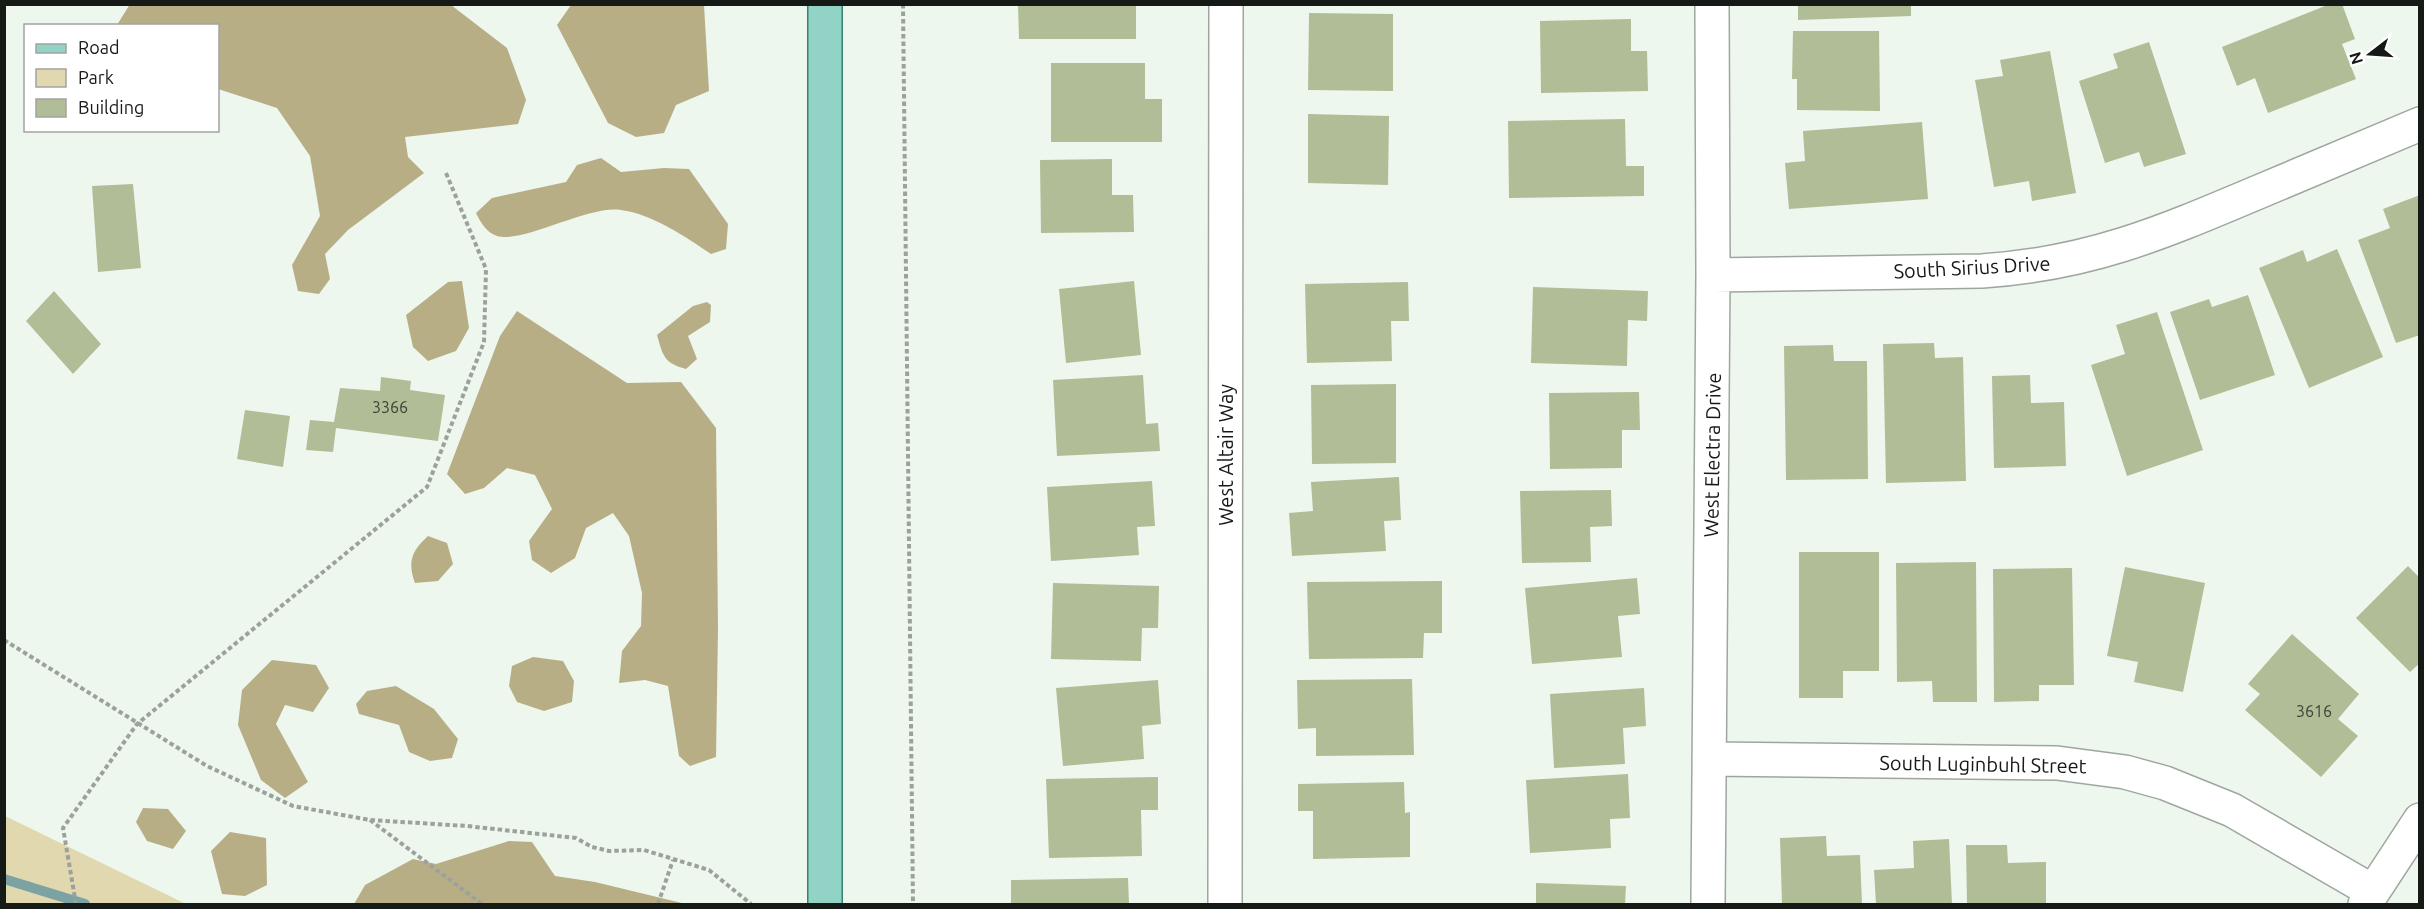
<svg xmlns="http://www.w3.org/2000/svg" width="2424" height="909" font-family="Ubuntu,sans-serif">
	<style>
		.green { fill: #e1d8af }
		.forest { fill: #b8ae86 }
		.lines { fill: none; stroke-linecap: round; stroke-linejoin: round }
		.stream { stroke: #7ca2a4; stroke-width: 10 }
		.building { fill: #b0bd96 }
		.minor-casing { stroke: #9ea79f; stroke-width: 36 }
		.primary-casing { stroke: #368170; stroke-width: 36 }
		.path { stroke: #9ba29c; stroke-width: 4; stroke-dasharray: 4.5 3; stroke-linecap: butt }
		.minor { stroke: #fff; stroke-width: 33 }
		.primary { stroke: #91d4c6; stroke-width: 33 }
		.labels { text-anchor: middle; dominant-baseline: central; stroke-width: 5; stroke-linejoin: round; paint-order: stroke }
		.number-label { font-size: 16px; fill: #3c4337 }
		.street-label { font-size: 20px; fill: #161a17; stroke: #fff }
	</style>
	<rect width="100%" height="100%" fill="#edf7ee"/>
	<!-- green -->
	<path class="green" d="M5 816 186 904H5Z"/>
	<!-- forest -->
	<path class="forest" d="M130 4 451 5 507 48 526 100 518 124 405 137 408 157 424 173 348 230 325 254 330 279 319 294 298 291 292 265 320 216 310 156 277 108 218 89V26L117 25Z
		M571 5H704L709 91 676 105 664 133 636 137 608 123 557 25Z
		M601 158 621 172 664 168 689 169 728 224 726 249 711 254C686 237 652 214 621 210 588 205 523 244 497 236 486 232 481 223 476 213L492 198 566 182 577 165Z
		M462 281 469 328 456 351 428 361 413 347 406 315 448 282Z
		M707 302 711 305 710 322 688 336 697 359 686 369C664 363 663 356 657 335L693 306Z
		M517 311 627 383 681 382 716 428 718 629 716 757 690 766 679 756 668 686 645 680 619 683 622 651 641 626 642 593 629 536 613 513 586 528 575 558 551 573 532 560 529 541 552 509 535 475 507 468 484 488 465 494 447 474 500 336Z
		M428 536 447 543 453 564 438 581 415 583C407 561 412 551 428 536Z
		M533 657 563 661 574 681 572 702 544 711 517 702 509 686 512 666Z
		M272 660 316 665 329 688 313 712 285 705 276 724 308 782 285 798 261 780 238 725 242 690Z
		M396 686 434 709 458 739 452 758 430 761 409 752 399 725 359 714 356 704 367 691Z
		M143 808 168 809 186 831 173 849 147 841 136 822Z
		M230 832 266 838 267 885 245 896 222 894 211 851Z
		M509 841 532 842 555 876 595 882 686 904H354L365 885 413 859 436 864Z"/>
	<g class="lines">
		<!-- stream -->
		<path class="stream" d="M4 879 85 904"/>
	</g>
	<!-- building -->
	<path class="building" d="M1018 4H1136V39H1019Z
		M1798 4H1911V16L1798 20Z
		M2330 4H2342L2355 39 2342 44 2356 79 2268 113 2255 78 2237 86 2222 47Z
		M1309 13 1393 14V91L1308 90Z
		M1631 19V51H1647L1648 91 1541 93 1540 21Z
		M1793 31H1879L1880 111 1797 110V79H1792Z
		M2149 42 2186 154 2144 167 2139 152 2105 163 2079 81 2118 68 2113 54Z
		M2050 51 2076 193 2032 201 2029 181 1994 187 1975 80 2003 76 2000 60Z
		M1051 63H1145V99H1162V142H1051Z
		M1308 114 1389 116 1388 185 1308 183Z
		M1625 119 1626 166H1644V196L1509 198 1508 121Z
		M1922 122 1928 199 1789 209 1785 163 1805 161 1803 131Z
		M1112 159V195H1133L1134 232 1041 233 1040 160Z
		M133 184 141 268 98 272 92 186Z
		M2420 195V335L2396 343 2358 240 2390 228 2383 209Z
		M2337 249 2383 357 2309 388 2259 268 2303 250 2307 262Z
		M1134 281 1141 355 1066 363 1059 289Z
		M1408 282 1409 321H1391L1392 361 1307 363 1305 284Z
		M1533 287 1648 291 1647 321 1628 320 1627 366 1531 363Z
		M54 291 101 344 73 374 26 321Z
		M2248 295 2275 375 2200 400 2170 312 2209 299 2212 307Z
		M2157 312 2203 450 2127 476 2091 365 2125 354 2116 325Z
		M1934 343 1935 358 1963 357 1966 481 1886 483 1883 344Z
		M1833 345 1834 361H1867L1868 479 1786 480 1784 346Z
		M1143 375 1146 424 1158 423 1160 451 1057 456 1053 380Z
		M2030 375 2031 403 2064 402 2066 466 1994 468 1992 376Z
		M381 377 411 381 410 390 445 395 438 441 336 428 333 452 306 450 310 420 334 422 340 388 380 391Z
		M1396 384V463L1312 464 1311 385Z
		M1639 392 1640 430H1622V468L1550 469 1549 393Z
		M245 410 290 416 283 467 237 459Z
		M1399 477 1401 520 1384 521 1386 551 1292 556 1289 513 1313 511 1311 482Z
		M1152 481 1155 526 1137 527 1139 555 1051 561 1047 487Z
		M1611 490 1612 526 1590 527 1591 562 1522 563 1520 491Z
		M1799 552H1879V671H1843V698H1799Z
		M1976 562 1977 702H1933L1932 681 1897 682 1896 563Z
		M2408 566 2420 578V663L2410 672 2356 618Z
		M2125 567 2205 583 2183 692 2134 682 2138 662 2107 656Z
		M2072 568 2074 685H2039V701L1994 702 1993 569Z
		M1637 578 1640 614 1618 616 1622 657 1532 664 1525 588Z
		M1442 581V633H1424L1423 658 1309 659 1307 582Z
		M1053 583 1159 586 1158 628H1142L1141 661 1051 659Z
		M2292 634 2359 694 2338 719 2358 736 2321 777 2245 710 2260 694 2248 684Z
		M1412 679 1414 755 1316 756V728L1298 729 1297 680Z
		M1158 680 1161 724 1142 726 1144 759 1063 766 1056 688Z
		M1644 688 1646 726 1623 728 1625 764 1554 768 1550 694Z
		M1628 774 1630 818 1610 819 1611 848 1530 853 1526 780Z
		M1158 777V810H1141L1142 856 1049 858 1046 779Z
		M1404 782 1405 813 1410 812V857L1313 859V811H1298V784Z
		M1826 836 1827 856 1860 855 1862 904H1782L1780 838Z
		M1949 839 1952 904H1876L1874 870 1914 868 1913 841Z
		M1966 845H2007L2008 863 2046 862V904H1967Z
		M1128 878 1129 904H1011V880Z
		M1536 883 1626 886 1625 904H1536Z"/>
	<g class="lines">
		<!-- minor casing -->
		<g class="minor-casing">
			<path id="minor" d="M1713 275 1982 271C2088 264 2159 234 2256 193 2310 170 2365 147 2420 124
				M1709 759 2057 763 2125 772 2165 783 2232 810 2372 891
				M1225 904 1226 4
				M1708 904 1713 275 1712 4
				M2365 904 2420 820"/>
		</g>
		<!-- primary casing -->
		<g class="primary-casing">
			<path id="primary" d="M825 4V904"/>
		</g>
		<!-- path -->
		<path class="path" d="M903 4 913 904
			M4 640 207 766 293 806 370 820 467 826 576 838 592 847 609 851 644 850 709 870 751 904
			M370 820 482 904
			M76 904 63 828 137 724 427 487 484 342 486 269 446 173
			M658 904 673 860"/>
		<!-- minor -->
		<use href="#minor" class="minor"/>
		<!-- primary -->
		<use href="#primary" class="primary"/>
	</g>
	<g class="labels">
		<!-- number labels -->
		<g class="number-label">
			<text x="390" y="407">3366</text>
			<text x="2314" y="711">3616</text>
		</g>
		<!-- street labels -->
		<g class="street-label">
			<text transform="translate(1972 267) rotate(-3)">South Sirius Drive</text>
			<text transform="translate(1225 455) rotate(-90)">West Altair Way</text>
			<text transform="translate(1712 455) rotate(-89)">West Electra Drive</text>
			<text transform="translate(1983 764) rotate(1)">South Luginbuhl Street</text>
		</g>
	</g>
	<!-- border -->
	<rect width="2424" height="909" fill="none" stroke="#161a17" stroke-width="12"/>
	<!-- legend -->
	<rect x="24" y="24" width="195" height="108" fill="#ffffff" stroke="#a2a3a2" stroke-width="1.5"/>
	<rect x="36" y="44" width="30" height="9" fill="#91d4c6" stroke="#a2a3a2" stroke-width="1.5"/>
	<text x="78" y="54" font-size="18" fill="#161a17">Road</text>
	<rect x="36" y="69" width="30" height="18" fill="#e1d8af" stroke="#a2a3a2" stroke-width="1.5"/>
	<text x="78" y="84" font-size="18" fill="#161a17">Park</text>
	<rect x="36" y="99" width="30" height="18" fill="#b0bd96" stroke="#a2a3a2" stroke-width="1.5"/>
	<text x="78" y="114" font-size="18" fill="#161a17">Building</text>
	<!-- north arrow -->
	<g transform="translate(2370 54) rotate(253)" stroke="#ffffff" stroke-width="4.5" paint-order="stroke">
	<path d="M0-4.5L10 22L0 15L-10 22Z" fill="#161a17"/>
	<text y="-9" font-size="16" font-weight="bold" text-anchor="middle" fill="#161a17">N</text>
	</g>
</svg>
